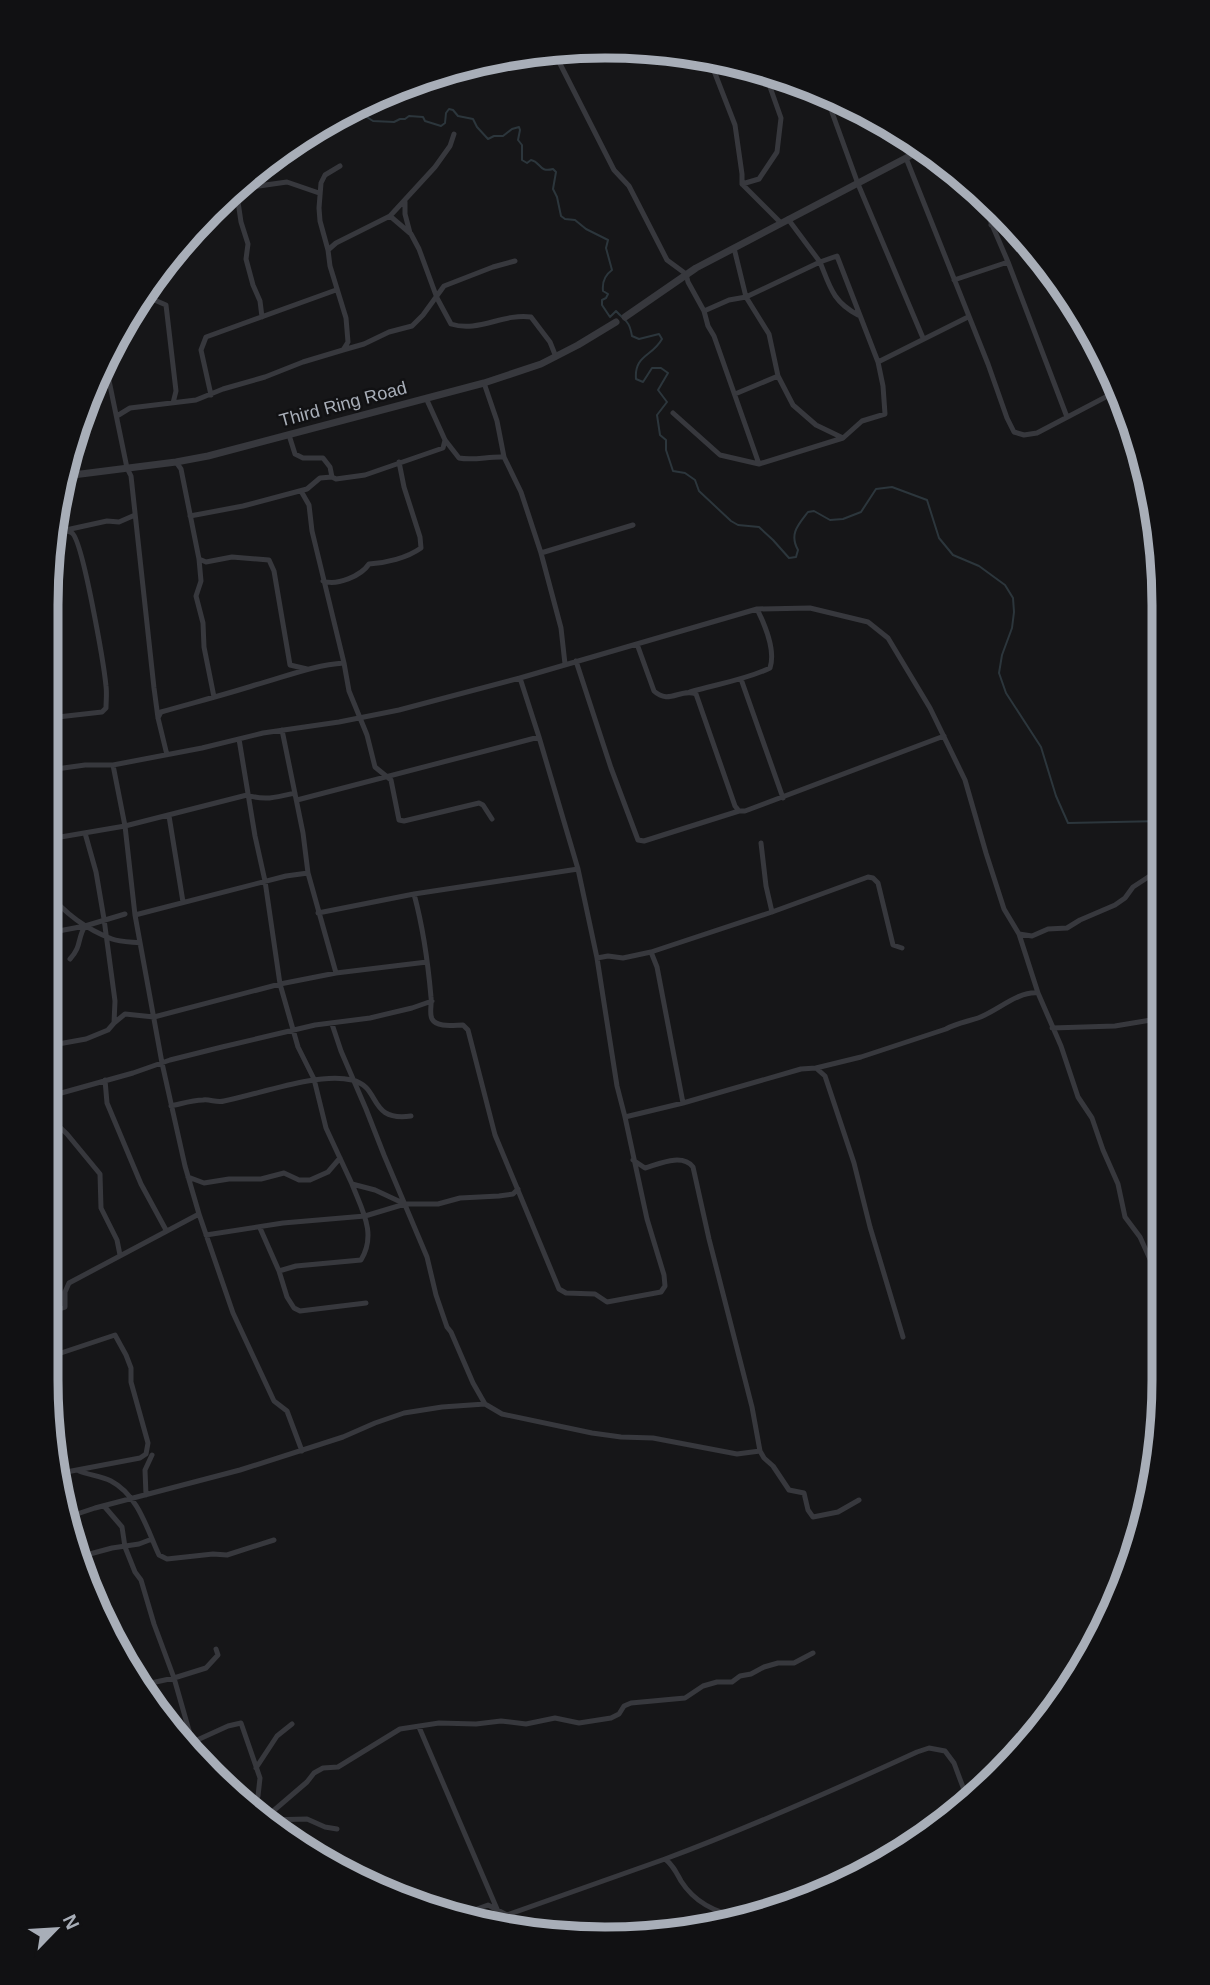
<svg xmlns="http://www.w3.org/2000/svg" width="1210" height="1985" font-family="Helvetica,sans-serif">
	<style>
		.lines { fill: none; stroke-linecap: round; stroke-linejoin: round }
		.stream { stroke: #2c363c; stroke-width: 2 }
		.minor { stroke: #37383d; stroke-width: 5 }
		.tertiary { stroke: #37383d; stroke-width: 7 }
		.labels { text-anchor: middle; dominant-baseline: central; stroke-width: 5; stroke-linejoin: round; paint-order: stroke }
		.street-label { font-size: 18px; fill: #a8aeb8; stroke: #111113 }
		.rim { fill: none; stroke: #a8aeb8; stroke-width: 9 }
	</style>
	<rect width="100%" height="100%" fill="#161618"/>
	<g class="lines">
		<!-- stream -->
		<path class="stream" d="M345 112H359L373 121 394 122 400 119H405L409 116 423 117 425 121 441 126 445 123 446 113 449 109 453 110 458 116 473 119 477 127 488 139 494 136H503L512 129 519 127 520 130 518 140 522 145V160L527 163 531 160C541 162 539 173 553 169L556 172 553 189 557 197 561 216 565 219 575 220 586 229 608 240 606 248 612 270C605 275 602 282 603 291L608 294 606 298 602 300V305L610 317 616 311C626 322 629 320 632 336L639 339 659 334 662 339C652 357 634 355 636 379L643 382 652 368H661L668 373 658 390 667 402 657 415 660 435 666 440V450L673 471 685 473 695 480 699 491 731 521 738 525 759 527 773 540 789 558 796 557 798 550C789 534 798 525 808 512L814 511 830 520 843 519 861 512 876 489 892 487 927 500 939 538 953 555 979 566 1005 585 1013 598 1014 612 1012 628 1002 655 999 673 1006 693 1041 747 1056 796 1068 823 1162 821"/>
		<!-- minor -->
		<path class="minor" d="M553 50 614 170 629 186 667 260 686 274 688 282 704 311 708 326 714 336 759 464
			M709 58 735 125 742 174V184L781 223
			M825 93 858 184 923 338
			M906 158 988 364 1007 418 1014 432 1024 435 1037 433 1119 390
			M742 184 759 179 777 152 781 118 764 70
			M978 192 1008 262 1067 417
			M405 202V214L410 233
			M390 216 411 234 419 249 437 298 451 324C478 333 503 313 531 317L550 342 556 357
			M788 219 820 262 837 256 878 362
			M991 225 1006 218
			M734 248 746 297 769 334 778 376 793 405 816 425 843 438 862 421 885 414 883 386 878 362 968 317
			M328 250 336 243 390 216 435 167 450 146 454 134
			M954 280 1008 262
			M143 295 166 305 176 391 173 403
			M704 311 729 300 746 297 820 262C830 287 833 302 858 315
			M262 317 260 301 253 285 246 259 248 244 241 222 237 195 244 188 287 182 319 193
			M343 350 364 344 389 332 412 326 423 315 444 286 493 267 515 261
			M105 361 127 468 131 476 154 688 158 718 167 755
			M484 383 497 421 504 457 521 492 541 553 561 628 565 664
			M735 394 778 376
			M211 395 201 350 206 337 336 290
			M426 398 445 440 459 458C474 461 489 456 504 457
			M673 413 720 455 759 464 843 438
			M117 416 130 408 196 400 223 389 265 377 303 362 343 350 348 342 346 318 330 266 328 250 320 221 319 208 321 183 325 175 340 166
			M289 435 295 454 303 458H323L330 467 332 477 336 479 365 475 443 448 445 440
			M176 462 181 469 199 559 201 581 196 596 203 623 204 647 214 697
			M301 491 309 505 312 531 344 663 349 691 367 735 375 767 391 780 399 820 404 821 479 803 483 805 492 819
			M190 516 243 506 307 489 320 478 332 477
			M66 530 107 521 119 522 135 515
			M541 553 633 525
			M199 559 206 562 232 557 269 560 274 571 290 665 307 669
			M323 581C337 586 361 576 369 564 386 563 407 558 421 548L420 537 404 487 399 462
			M637 644 654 691C669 705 680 688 696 694L735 806 739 811H745L944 736
			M576 661 611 768 638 840 644 841 739 811
			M520 678 539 737 578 869 597 958 617 1086 625 1117 683 1103 801 1069 816 1068 825 1076 854 1163 870 1227 903 1337
			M741 679 783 798
			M690 692C717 684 745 680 770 668 776 650 765 625 757 609
			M49 718 102 712 106 708C106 701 107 693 106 686 104 666 83 541 72 533 66 529 57 531 50 532
			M158 718 161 712C192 703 224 695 255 685 285 677 313 665 344 663
			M282 730 303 833 308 873 336 973
			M239 739 255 836 265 881 280 984 298 1047 314 1079 326 1128 352 1184 375 1190 405 1204
			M113 765 125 826 135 915 162 1063 185 1166 199 1214 233 1313 274 1401 287 1411 302 1451
			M49 770 85 765H113L202 748 263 733 339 722 399 710 520 678 757 609 810 608 868 622 888 638 930 708 965 780 986 853 1004 909 1019 934 1038 993 1061 1046 1078 1097 1092 1118 1103 1150 1118 1184 1125 1217 1140 1237 1154 1268 1160 1288
			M297 800 539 737
			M169 816 183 902
			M49 839 125 826 247 795C265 801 278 797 295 793
			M761 843 766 886 772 912
			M48 892C65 914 86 929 112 939 120 942 131 942 140 943
			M414 894C423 927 428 963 431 997 432 1004 429 1014 432 1019 437 1028 454 1025 463 1025L468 1030 495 1135 559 1289 566 1293 595 1294 607 1302 661 1292 665 1286 664 1275 647 1219 625 1117
			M318 913 414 894 578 869
			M135 915 286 876 308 873
			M48 933 85 926 125 914
			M1019 934 1032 936 1048 929 1067 928 1080 920 1115 905 1125 898 1133 887 1162 868
			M651 952 657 967 683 1103
			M597 958 608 956 623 958 651 952 772 912 868 877 873 878 878 883 893 945 902 948
			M70 959C82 946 77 939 85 926
			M48 1000 55 1045
			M114 1023 125 1014 154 1017 280 984 336 973 427 962
			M332 1024 341 1051 366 1109 384 1155 427 1257 436 1295 447 1327 451 1332 473 1383 485 1404
			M1052 1028 1115 1026 1151 1020 1161 1022
			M47 1046 86 1039 108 1030 114 1023 115 1001 104 919 96 872 85 833
			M816 1068 861 1057 946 1029C957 1023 966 1022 978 1018 998 1011 1017 991 1038 993
			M105 1080 107 1103 141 1184 166 1230
			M47 1097 133 1073 170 1060 222 1047 315 1025 370 1018 412 1008 432 1001
			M171 1106C181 1104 192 1100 203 1100 210 1099 217 1103 224 1101 260 1094 317 1072 352 1080 382 1087 367 1122 411 1116
			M47 1115 67 1134 100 1174 101 1208 117 1240 120 1255
			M633 1160 645 1168C659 1164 682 1153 693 1167L709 1239 752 1407 760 1451 764 1458 773 1466 789 1490 804 1493 808 1510 813 1517 838 1512 859 1500
			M188 1177 204 1183 229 1179H261L284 1173 299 1180H310L328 1172 340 1158
			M260 1228 279 1271 287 1297 294 1308 300 1311 366 1303
			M206 1235 283 1223 365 1216 405 1204H438L460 1198 499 1196 513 1194 518 1189
			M279 1271 296 1266 361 1260C377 1234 362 1210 352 1184
			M46 1313 65 1307V1292L69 1283 199 1214
			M46 1358 115 1335 126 1355 131 1368V1382L148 1443 146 1454 140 1458 61 1473
			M79 1471C89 1475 101 1476 111 1481 138 1495 147 1529 159 1555L167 1559 213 1554 227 1555 274 1540
			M146 1495 145 1470 152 1455
			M104 1506 122 1527 125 1547 135 1572 141 1580 154 1624 174 1678 190 1734 195 1741 228 1726 241 1723 260 1778 258 1796 252 1805
			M68 1517 95 1508 240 1470 343 1437 375 1423 404 1413 442 1407 485 1404 502 1414 592 1433 621 1437 653 1438 737 1454 760 1451
			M75 1558 112 1548 139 1544 152 1539
			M142 1685 174 1678 206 1668 218 1655 216 1649
			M419 1727 503 1923
			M195 1741 196 1753
			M256 1768 277 1736 292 1724
			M265 1818 307 1782 314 1773 323 1768 338 1767 400 1729 439 1723 476 1724 501 1721 526 1724 555 1718 579 1723 611 1718 619 1714 624 1706 631 1703 685 1698 703 1686 717 1682H732L740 1676 751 1674 764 1667 778 1663H794L813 1653
			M267 1820 307 1819 325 1827 337 1829
			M665 1859C751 1827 834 1790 917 1752L929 1748 945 1751 954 1763 967 1798
			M470 1917 477 1909 488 1905 507 1915 665 1859C673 1865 676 1872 681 1881 695 1903 716 1913 741 1917"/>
		<!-- tertiary -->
		<path class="tertiary" d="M625 317 696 268 925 148
			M65 476 176 462 208 456 484 383 541 364 578 345 616 322"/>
	</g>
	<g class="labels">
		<!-- street labels -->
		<g class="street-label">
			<text transform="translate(343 404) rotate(-15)">Third Ring Road</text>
		</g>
	</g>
	<!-- crop -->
	<path d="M0 0H1210V1985H0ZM605 58H605A547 547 0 0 1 1152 605V1380A547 547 0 0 1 605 1927H605A547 547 0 0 1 58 1380V605A547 547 0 0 1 605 58Z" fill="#111113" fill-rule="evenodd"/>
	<path class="rim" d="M605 58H605A547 547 0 0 1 1152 605V1380A547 547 0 0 1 605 1927H605A547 547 0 0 1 58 1380V605A547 547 0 0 1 605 58Z"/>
	<!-- north arrow -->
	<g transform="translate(56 1929) rotate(65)" stroke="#111113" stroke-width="5" paint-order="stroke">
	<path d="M0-5L12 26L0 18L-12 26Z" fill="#a8aeb8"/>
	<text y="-10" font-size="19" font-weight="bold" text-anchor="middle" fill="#a8aeb8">N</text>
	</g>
</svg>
